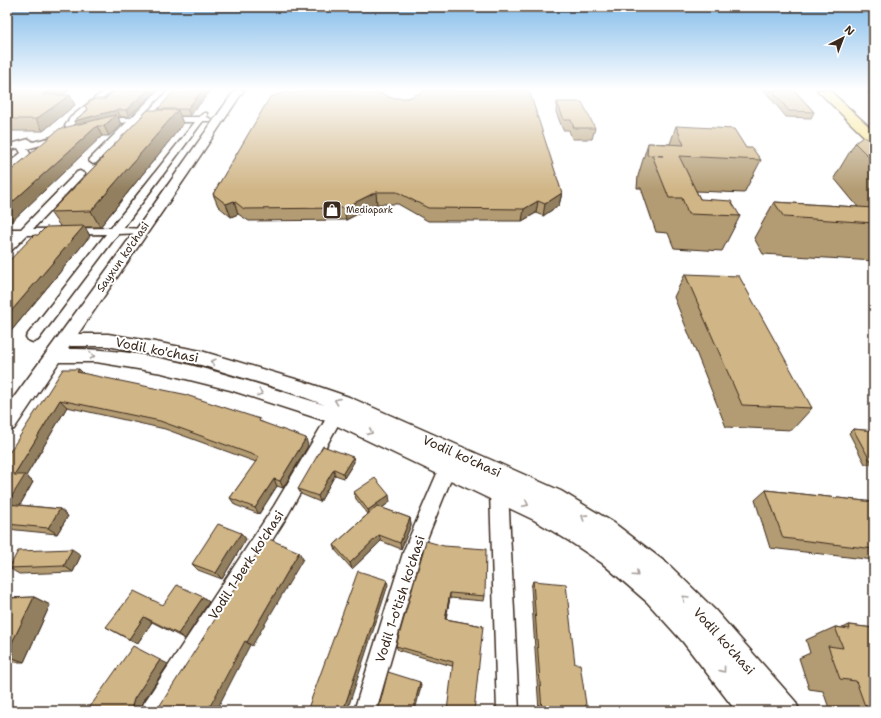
<svg xmlns="http://www.w3.org/2000/svg" width="881" height="718" font-family="'Shantell Sans',sans-serif">
	<style>
		.lines { fill: none; stroke-linecap: round; stroke-linejoin: round }
		.minor-casing { stroke: #3b2a1e; stroke-width: 3 }
		.tertiary-casing { stroke: #3b2a1e; stroke-width: 3 }
		.primary-casing { stroke: #3b2a1e; stroke-width: 3 }
		.minor { fill: #fff; fill-rule: evenodd }
		.tertiary { fill: #fff; fill-rule: evenodd }
		.primary { fill: #f6e281; fill-rule: evenodd }
		.wall { fill: #b39c73; stroke: #3b2a1e }
		.shaded-wall { fill: #927f5e; stroke: #3b2a1e }
		.building { fill: #d0b586; stroke: #3b2a1e }
		.oneway { stroke: #a79f9a }
		.labels { text-anchor: middle; dominant-baseline: central; stroke-width: 4; stroke-linejoin: round; paint-order: stroke }
		.far-poi-label { font-size: 9px; fill: #3b2a1e; stroke: #fff; text-anchor: start }
		.street-label { font-size: 11px; fill: #3b2a1e; stroke: #fff }
		.near-street-label { font-size: 13px; fill: #3b2a1e; stroke: #fff }
	</style>
	<rect width="100%" height="100%" fill="#fff"/>
	<filter id="ink" filterUnits="userSpaceOnUse"><feTurbulence type="fractalNoise" baseFrequency=".025" numOctaves="2"/><feDisplacementMap in="SourceGraphic" scale="8" xChannelSelector="R" yChannelSelector="G"/><feConvolveMatrix kernelMatrix="1 2 1 2 8 2 1 2 1" color-interpolation-filters="sRGB"/></filter>
	<g filter="url(#ink)">
		<g class="lines">
			<!-- minor casing -->
			<g class="minor-casing">
				<path id="minor" d="M105 90H113L76 122 73 125 77 129 76 131C71 132 68 130 65 126L70 118Z
					M159 90H167L140 117H199L204 113H207V117L211 119 210 121H203L123 228 146 229 147 231 146 233 118 234 38 340 33 342 28 340 26 337 28 334 106 234 27 235 11 251 7 252V243L14 235H7V229H21L77 172 80 171 85 174 83 176 33 229 111 228 195 122H136L96 163 93 164 89 161 90 159 127 122 100 127 96 125 97 123 121 118H131Z
					M63 134H66L67 136 66 138 27 149 30 153 29 155 10 171 7 172V164L21 153 18 148 7 151V145L29 139 33 142Z
					M335 410 340 412 343 416 286 518 165 711H141L144 703 274 506 330 412Z
					M448 460 454 462 456 467 422 551 376 711H354L404 550 442 462Z
					M499 483 505 485 508 491 519 711H497L490 491 493 485Z"/>
			</g>
			<!-- tertiary casing -->
			<g class="tertiary-casing">
				<path id="tertiary" d="M235 90H244L188 174 78 334H108L155 342 201 351 302 381 349 397 561 491 614 523 669 565 715 610 795 701 800 711H736L683 642 647 602 602 563 569 541 534 520 329 422 230 390 162 373 96 362H59L14 429 7 431V407L148 213ZM70 346H108L201 365 290 392 325 405C243 380 154 347 68 349Z"/>
			</g>
			<!-- primary casing -->
			<g class="primary-casing">
				<path id="primary" d="M817 90H829L874 131V142L869 141Z"/>
			</g>
			<!-- minor -->
			<use href="#minor" class="minor"/>
			<!-- tertiary -->
			<use href="#tertiary" class="tertiary"/>
			<!-- primary -->
			<use href="#primary" class="primary"/>
		</g>
		<!-- wall -->
		<path class="wall" d="M7 90H69L62 95 75 105 43 131H7Z
			M158 90 129 116 121 117H118L121 125 109 136H102L76 125 74 121 87 110 85 106 105 99Z
			M211 90 190 116H180L183 124 100 227H85L90 236 7 336V263L38 235 60 226 50 212 102 159 101 158 158 110V109Z
			M764 90H794L814 112 811 118 786 117Z
			M865 90H874V98Z
			M292 94 562 193 559 205 543 216 536 213 522 221H428L398 204H377L346 220 249 221 238 214 231 217 218 206 213 194Z
			M557 102 595 128 592 139H572L569 130H563L556 112Z
			M676 126 746 148 761 160 744 193 696 191 700 199 740 216 722 251 674 248 668 233 656 232 641 188H637L638 176 648 143 670 144Z
			M855 143 874 145V261L763 254 754 238 774 202 858 207 834 178Z
			M685 274 812 408 792 430 726 427 674 297Z
			M83 374 262 422 308 446 283 488 277 486 259 514 235 505 230 498 256 462 165 429 67 407 26 476 33 482 20 505 60 509 68 516 57 534 7 529V456Z
			M853 429 874 431V465L865 464 849 433Z
			M353 457 354 462 344 478 335 475 320 502 301 494 298 489Z
			M766 490 874 502V560L770 548 755 500Z
			M354 492 390 502 382 508 410 518 411 525 401 549 381 541 352 569 336 551 334 545 368 514 356 499Z
			M241 533 246 539 222 579 198 570 192 564Z
			M444 546 485 596 484 601 450 598 446 619 483 626 452 666 398 650 396 646Z
			M81 555 73 572 19 574 9 568Z
			M533 581 575 664 587 711H539L531 587Z
			M34 597 50 605 24 662H7V598Z
			M203 597 209 602 185 639 152 622 137 644 106 627 163 605Z
			M849 625 874 628V711H830L823 691 809 689 799 658 810 653 806 640 835 627 843 628Z"/>
		<!-- shaded-wall -->
		<path class="shaded-wall" d="M49 90H69L48 105 42 95Z
			M148 90H158L129 116 126 110Z
			M203 90H211L190 116 187 109Z
			M70 95 75 105 43 131 36 119Z
			M117 110 121 117H118L121 125 109 136 104 126 112 119 78 128 74 121Z
			M178 110 183 124 100 227 91 211Z
			M97 126 102 136 7 226V207Z
			M376 192 377 204 346 220 344 208Z
			M562 193 559 205 543 216 545 204Z
			M234 201 238 214 231 217 226 204Z
			M538 201 536 213 522 221 524 209Z
			M84 226 90 236 7 336V316Z
			M79 369 86 376 77 372Z
			M60 400 67 407 26 476 33 482 17 510 7 504 14 475Z
			M306 438 308 446 283 488 280 481Z
			M353 457 354 462 344 478 343 473Z
			M334 469 335 475 320 502 318 496Z
			M274 479 277 486 259 514 255 508Z
			M389 495 390 502 370 517 368 510Z
			M60 509 68 516 57 534 48 528Z
			M410 518 411 525 401 549 400 543Z
			M241 533 246 539 222 579 216 573Z
			M379 535 381 541 352 569 350 563Z
			M72 549 81 555 73 572 64 566Z
			M299 552 303 559 252 646 247 642Z
			M387 580 388 585 347 711H343Z
			M450 593V598L444 624 445 619Z
			M34 597 50 605 24 662 7 656V653Z
			M203 597 209 602 185 639 178 634Z
			M144 617 152 622 137 644 129 639Z
			M245 641 250 645 216 711 209 710 208 711H200Z
			M160 660 168 664 143 702 140 711 131 709 134 699Z
			M420 682 421 686 415 711H413Z"/>
		<!-- building -->
		<path class="building" d="M7 90H49L42 95H70L36 119H7Z
			M115 90H148L126 110H117L74 121 88 110 85 106 94 99H105Z
			M175 90H203L187 109H158Z
			M302 90H372L392 98H408L423 92V90H529L562 193 545 204 538 201 524 209 428 208 397 192H376L344 208 244 209 234 201 226 204 213 194 270 97 287 92 292 94Z
			M772 90H794L814 112 789 111Z
			M557 102H582L595 128H574L571 120H564Z
			M148 110H178L91 211 50 212 103 158H101Z
			M116 115 104 126H97L7 207V174L59 129Z
			M676 126 734 129 746 148H752L761 160 679 156 700 199 731 201 740 216 688 214 682 198H669L652 155 663 156 647 155 648 143 684 145Z
			M864 136 874 145V162L855 143Z
			M774 202 874 208V223L784 217Z
			M84 226 7 316V263L34 235H38L46 227Z
			M685 274 739 276 812 408 742 405Z
			M63 369H79L77 372 183 394 260 419 259 421 306 438 280 481 274 479 255 508 230 498 259 457 160 421 60 400 14 475H25L7 504 60 509 48 528 7 524V456Z
			M853 429 874 431V461L870 460Z
			M323 446 353 457 343 473 334 469 318 496 298 489Z
			M375 478 389 495 368 510 354 492Z
			M766 490 874 502V549L783 538Z
			M377 506 410 518 400 543 379 535 350 563 334 545Z
			M218 524 241 533 216 573 192 564Z
			M267 538 299 552 247 642 245 641 208 710 202 707 200 711H87L133 646 160 660 134 699 131 709 157 710Z
			M426 541 444 546 486 549 485 596 450 593 445 619 483 626 474 711H447L453 662 396 646Z
			M72 549 64 566 9 568 18 551Z
			M358 571 387 580 343 711H307Z
			M533 581 566 584 575 664H580L587 711H542Z
			M177 585 203 597 178 634 144 617 129 639 106 627 134 591 163 605Z
			M34 597 7 653V598Z
			M849 625 874 628V707L865 706 856 681 840 679 828 646 843 648 835 627 850 629Z
			M388 672 420 682 413 711H378Z"/>
		<!-- one-way arrows -->
		<defs><path id="oneway-chevron" d="M-2-3.5L2.5 0L-2 3.5" fill="none" stroke-width="1.6" stroke-linecap="round" stroke-linejoin="round"/></defs>
		<g class="oneway">
			<use href="#oneway-chevron" transform="translate(92 356) rotate(1)"/>
			<use href="#oneway-chevron" transform="translate(213 362) rotate(-164)"/>
			<use href="#oneway-chevron" transform="translate(260 393) rotate(18)"/>
			<use href="#oneway-chevron" transform="translate(337 401) rotate(-159)"/>
			<use href="#oneway-chevron" transform="translate(370 432) rotate(24)"/>
			<use href="#oneway-chevron" transform="translate(526 504) rotate(26)"/>
			<use href="#oneway-chevron" transform="translate(584 517) rotate(-147)"/>
			<use href="#oneway-chevron" transform="translate(636 574) rotate(42)"/>
			<use href="#oneway-chevron" transform="translate(685 598) rotate(-135)"/>
			<use href="#oneway-chevron" transform="translate(723 670) rotate(53)"/>
		</g>
	</g>
	<!-- sky -->
	<linearGradient id="sky" x2="0" y2="1"><stop stop-color="#84bcea"/><stop offset="0.47" stop-color="#fff"/><stop offset="1" stop-color="#fff" stop-opacity="0"/></linearGradient>
	<rect width="881" height="190" fill="url(#sky)"/>
	<!-- icons -->
	<defs>
		<g id="shop-square" transform="scale(1)"><rect x="-9" y="-9" width="18" height="18" rx="4" fill="#3b2a1e" stroke="#fff"/><path d="M-5-2.5h2.3a2.7 3.5 0 0 1 5.4 0H5L5.5 6h-11ZM-1.5-2.5h3a1.5 2.3 0 0 0-3 0Z" fill="#fff"/></g>
	</defs>
	<g fill-rule="evenodd">
		<use href="#shop-square" x="332" y="210"/>
	</g>
	<g class="labels">
		<!-- far-poi labels -->
		<g class="far-poi-label">
			<text x="346" y="210">Mediapark</text>
		</g>
		<!-- street labels -->
		<g class="street-label">
			<text transform="translate(123 257) rotate(-55)">Sayxun ko'chasi</text>
		</g>
		<!-- near-street labels -->
		<g class="near-street-label">
			<text transform="translate(157 350) rotate(11)">Vodil ko'chasi</text>
			<text transform="translate(462 456) rotate(24)">Vodil ko'chasi</text>
			<text transform="translate(246 565) rotate(-57)">Vodil 1-berk ko'chasi</text>
			<text transform="translate(400 599) rotate(-72)">Vodil 1-o'tish ko'chasi</text>
			<text transform="translate(724 641) rotate(48)">Vodil ko'chasi</text>
		</g>
	</g>
	<!-- margin -->
	<rect width="881" height="718" fill="none" stroke="#fff" stroke-width="24"/>
	<rect x="12" y="12" width="857" height="694" fill="none" stroke="#3b2a1e" stroke-width="1.5" filter="url(#ink)"/>
	<!-- north arrow -->
	<g transform="translate(843 38) rotate(42)" stroke="#ffffff" stroke-width="3" paint-order="stroke">
	<path d="M0-3L7 15L0 10L-7 15Z" fill="#3b2a1e"/>
	<text y="-6" font-size="11" font-weight="bold" text-anchor="middle" fill="#3b2a1e">N</text>
	</g>
</svg>
